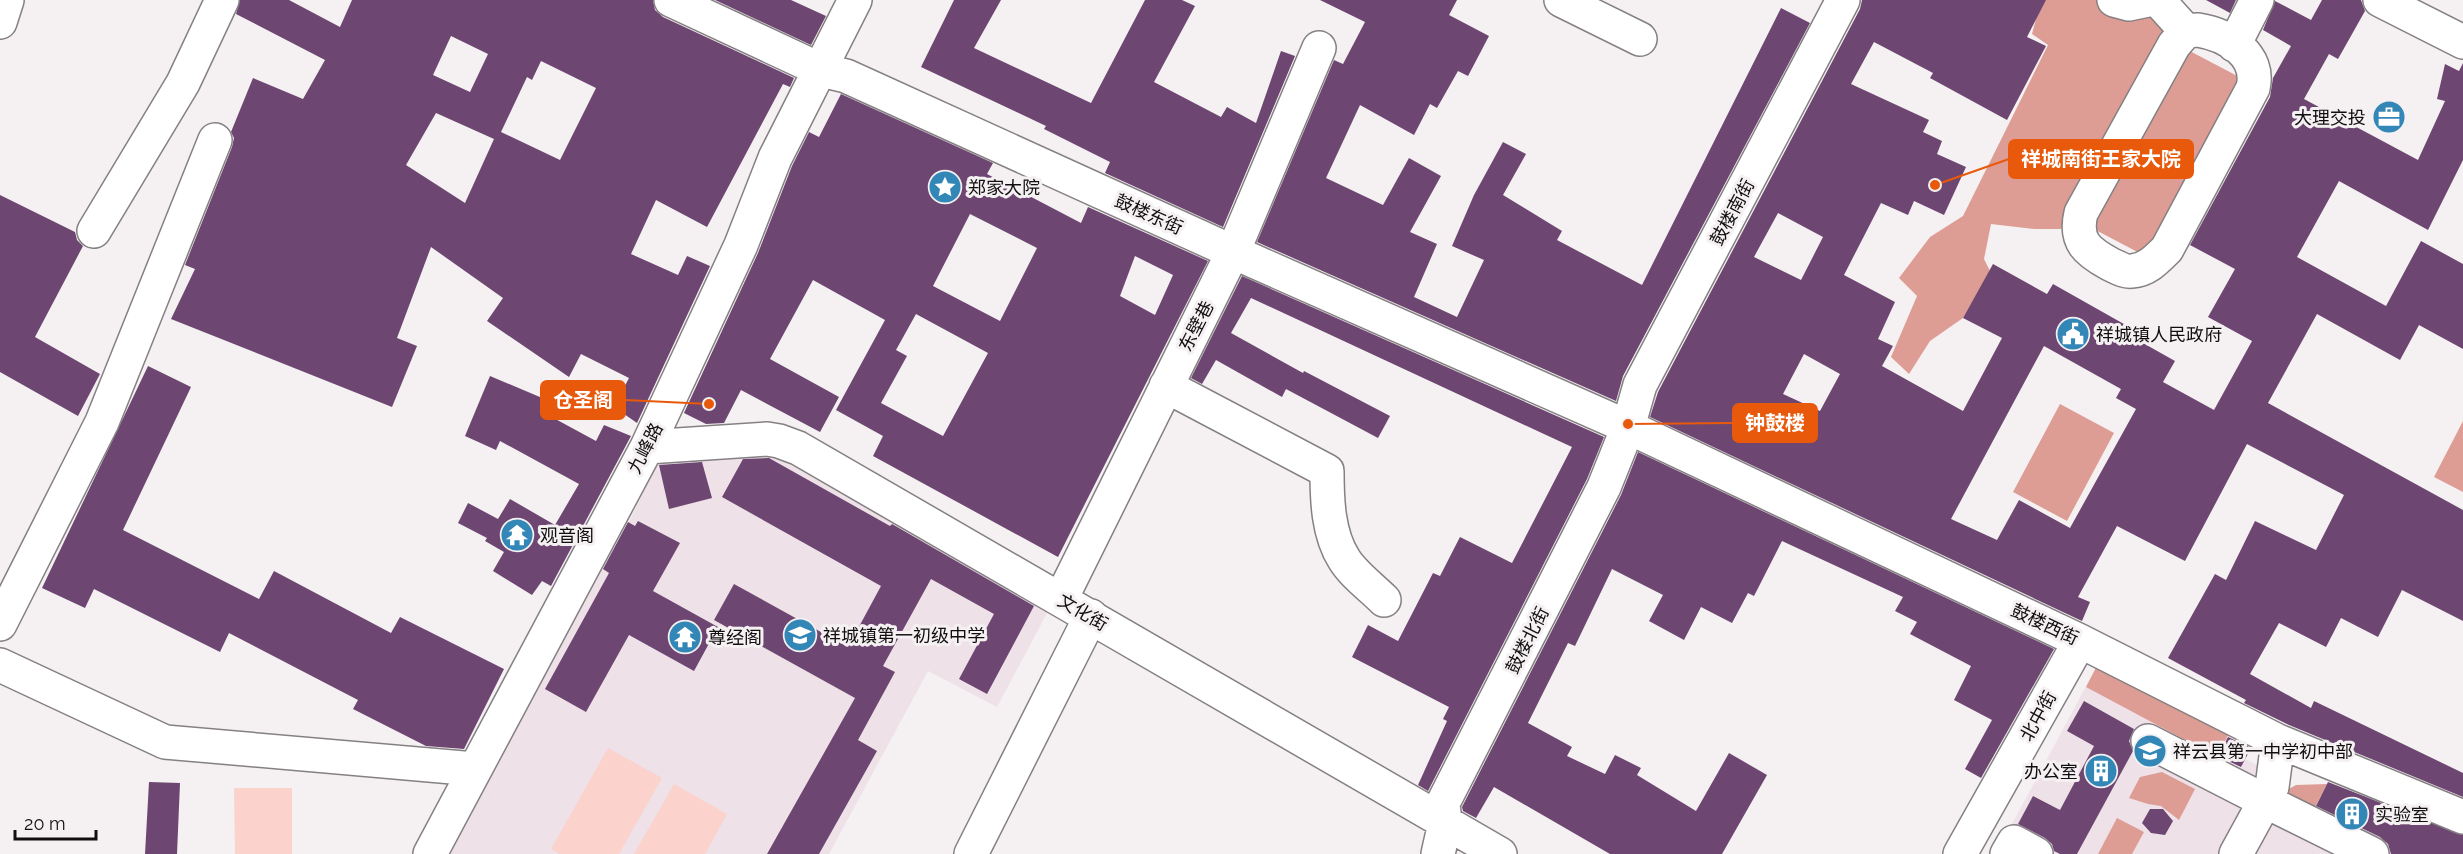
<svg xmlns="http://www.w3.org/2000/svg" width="2463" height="854" font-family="Raleway,'Noto Sans SC',sans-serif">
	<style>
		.built { fill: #eee1e8 }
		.green { fill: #fbd2cc }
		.forest { fill: #de9d94 }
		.building { fill: #6d4771; fill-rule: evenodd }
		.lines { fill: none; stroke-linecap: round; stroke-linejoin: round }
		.minor-casing { stroke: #858083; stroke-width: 36 }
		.minor { stroke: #fff; stroke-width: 33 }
		.labels { text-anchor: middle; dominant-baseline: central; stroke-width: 6; stroke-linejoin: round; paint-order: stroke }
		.poi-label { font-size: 18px; fill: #100e0f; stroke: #f5f0f2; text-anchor: start }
		.street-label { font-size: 18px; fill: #100e0f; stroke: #f5f0f2 }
		.leader { fill: none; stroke: #e8590c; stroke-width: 2 }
		.callout-dot { fill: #e8590c; stroke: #f5f0f2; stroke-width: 2 }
		.callout { fill: #e8590c; stroke: #e8590c; stroke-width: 2 }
		.callout-label { font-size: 20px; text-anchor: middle; font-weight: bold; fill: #fff }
	</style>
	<rect width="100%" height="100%" fill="#f5f0f2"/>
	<!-- built -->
	<path class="built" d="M769 449 1054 600 997 707 928 671 829 854H442L633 514 658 459Z
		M2099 662 2254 743 2245 759 2261 767 2255 778 2315 807 2327 784 2463 847V854H1996Z"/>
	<!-- green -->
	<path class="green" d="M608 748 662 778 619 854H560L551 849Z
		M674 784 727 814 705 854H634Z
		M234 788H292V854H235Z"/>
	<!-- forest -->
	<path class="forest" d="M2041 0H2097L2110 5 2142 10 2167 23 2166 39 2061 229H2035L1991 224 1984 259 1990 271 1963 318 1930 341 1909 374 1891 357 1917 296 1899 278 1930 237 1963 216 2048 45 2032 34Z
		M2186 49 2243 79 2147 257 2090 227Z
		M2060 404 2114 433 2067 521 2013 492Z
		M2463 421V492L2434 477Z
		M2099 662 2230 731 2217 757 2086 687Z
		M2162 772 2195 789 2179 820 2161 806 2148 804 2129 798 2140 777Z
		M2327 784 2315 807 2283 792 2296 785Z
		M2117 818 2144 832 2132 854H2098Z"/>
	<!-- building -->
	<path class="building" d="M240 0H289L340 27 352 0H653L655 10 663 17 794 78 790 87 783 84 707 227 656 200 631 254 678 275 687 256 710 266 637 423 614 407 629 378 581 354 569 377 487 321 503 298 431 247 397 338 417 346 392 407 171 319 195 269 185 265 232 147 234 138 231 132 253 78 303 99 325 60 236 14ZM451 36 488 54 470 92 433 75ZM541 61 596 88 560 160 501 132 527 77 532 80ZM436 113 494 139 465 203 406 165Z
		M715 0H791L826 16 811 45Z
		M954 0H1001L974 48 1091 103 1145 0H1182L1195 6 1154 82 1221 117 1227 107 1256 123 1281 51 1295 56 1223 227 1105 173 1110 162 1044 129 1046 126 921 67Z
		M1320 0H1457L1449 15 1489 36 1468 76 1458 71 1437 108 1430 104 1414 135 1360 105 1326 178 1383 205 1409 158 1441 176 1410 232 1437 244 1414 297 1457 317 1484 260 1452 246 1474 195 1503 142 1526 154 1503 195 1562 231 1557 240 1642 285 1781 8 1810 23 1623 376 1616 401 1257 242 1334 60 1343 64 1365 22Z
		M1862 0H2046L2027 37 2046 46 2007 120 1930 78 1933 73 1874 42 1851 84 1929 120 1923 132 1942 141 1937 154 1966 167 1944 215 1914 201 1908 215 1881 203 1844 275 1895 302 1878 339 1893 346 1882 366 1963 411 2002 338 1963 318 1993 264 2047 294 2053 284 2131 328 2127 334 2175 361 2163 382 2214 410 2252 341 2208 317 2235 269 2190 245 2270 97 2273 78 2291 46 2263 30 2275 1 2311 20 2322 0H2361L2365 11 2338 59 2329 54 2304 99 2418 160 2445 101 2437 99 2445 64 2459 71 2463 63V160L2428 230 2339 181 2297 257 2386 306 2421 241 2463 264V349L2419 325 2400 360 2317 314 2268 403 2463 510V621L2402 590 2378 637 2341 618 2326 647 2279 623 2250 674 2311 708 2314 701 2463 773V797L2289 725 2244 703 2246 700 2168 658 2215 574 2226 580 2255 521 2316 550 2344 495 2247 444 2185 561 2117 526 2078 597 2090 602 2082 621 1650 417 1658 392 1860 9ZM1778 213 1823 237 1801 280 1754 257ZM2044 346 2121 389 2116 398 2136 409 2070 528 2019 500 1997 540 1951 519ZM1804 354 1840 374 1820 411 1783 394Z
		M2206 0H2236L2230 13Z
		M841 94 993 163 987 174 1081 223 1088 207 1208 261 1058 557 873 456 883 436 836 410 885 320 813 280 770 359 839 397 820 432 741 390 724 423 706 424 684 413 758 253 792 166 809 132 819 137ZM970 214 1037 248 1000 321 933 286ZM1135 256 1173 275 1155 315 1120 296ZM916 314 988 353 943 436 881 403 907 356 896 350Z
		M0 195 75 232 77 240 83 246 35 337 100 374 78 416 0 372Z
		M1242 276 1604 437 1587 479 1428 791 1418 785 1447 721 1443 719 1449 707 1352 657 1368 625 1398 641 1433 573 1440 576 1460 537 1512 563 1572 447 1251 298 1231 333 1303 373 1304 371 1390 416 1378 438 1286 389 1282 397 1216 360 1202 384 1191 378Z
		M148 366 191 387 123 530 259 599 274 571 391 633 400 617 504 669 464 749 426 746 353 709 358 700 229 633 220 652 94 589 85 608 42 588Z
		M490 376 554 403 548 415 596 441 604 425 631 436 551 586 542 581 532 595 493 571 504 552 485 541 487 538 458 523 468 503 498 519 510 499 555 525 579 484 500 441 496 450 465 436Z
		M1638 452 2054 649 1981 778 1965 769 1992 720 1954 700 1971 666 1910 634 1917 622 1895 611 1903 597 1782 541 1754 596 1748 593 1732 623 1701 607 1684 640 1649 621 1663 595 1612 569 1575 646 1568 643 1528 723 1572 747 1567 756 1605 774 1615 755 1641 768 1637 775 1696 811 1729 753 1767 775 1722 854H1610L1494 787 1476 818 1463 811 1462 807 1621 495Z
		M769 458 890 526 892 524 1034 606 987 694 959 679 994 614 931 579 883 666 895 672 858 740 877 751 819 854H767L855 698 714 620 734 584 848 647 881 586 722 497 743 459Z
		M702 462 712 498 669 509 659 465Z
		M638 521 680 543 653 591 718 627 694 671 629 635 586 712 545 689 609 573 603 569 628 522 635 526Z
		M2084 701 2134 729 2129 741 2133 751 2077 854H2060L2054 851 2052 844 2045 838 2018 824 2033 796 2060 810 2094 746 2067 731Z
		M2228 737 2251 748 2241 767 2218 756Z
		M149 782 180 783 177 854H145Z
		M2328 782 2463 835V854H2391L2388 844 2380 837 2316 806Z
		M2150 809H2163L2173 821 2165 835 2151 833 2142 823Z"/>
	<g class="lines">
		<!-- minor casing -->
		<g class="minor-casing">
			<path id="minor" d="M671 0 821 70 846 76 1233 252 1628 427 2080 641 2278 741 2463 817
				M1561 0 1640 39
				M2114 0 2129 4 2148 0
				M2158 0 2186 31
				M2380 0 2463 42
				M0 22 7 0
				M2198 30C2228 35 2261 55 2253 88L2167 249C2157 259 2147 270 2132 271 2124 272 2117 267 2110 264 2088 252 2074 242 2081 213L2174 45 2186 31Z
				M2234 45 2257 0
				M94 231 183 83 222 0
				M1166 386 1327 471C1327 500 1328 534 1344 559 1353 574 1371 587 1384 600
				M647 447 767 439 779 441 798 448 1500 854
				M1061 599 1233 252 1319 48
				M0 624 102 422 215 140
				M0 665 165 742 475 769
				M2148 741 2265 801 2272 787 2278 741
				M430 854 647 447 741 245 775 158 855 0
				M971 854 1091 616
				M1438 854 1445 823 1443 803 1604 487 1628 427 1640 385 1843 0
				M1960 854 2080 641
				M2007 854 2014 842 2036 854
				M2236 854 2265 801 2372 854"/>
		</g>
		<!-- minor -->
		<use href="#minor" class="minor"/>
	</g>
	<!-- icons -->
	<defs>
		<g id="office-disc" transform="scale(1.725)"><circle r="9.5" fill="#3387b7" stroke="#f5f0f2"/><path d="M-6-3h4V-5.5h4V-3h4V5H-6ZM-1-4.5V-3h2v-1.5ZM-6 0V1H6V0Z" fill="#fff"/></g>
		<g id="sight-disc" transform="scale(1.725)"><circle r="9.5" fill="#3387b7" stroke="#f5f0f2"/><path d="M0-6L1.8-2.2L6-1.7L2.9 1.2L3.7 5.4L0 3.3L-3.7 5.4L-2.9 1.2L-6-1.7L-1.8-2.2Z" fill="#fff"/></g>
		<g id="civic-disc" transform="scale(1.725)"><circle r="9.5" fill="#3387b7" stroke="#f5f0f2"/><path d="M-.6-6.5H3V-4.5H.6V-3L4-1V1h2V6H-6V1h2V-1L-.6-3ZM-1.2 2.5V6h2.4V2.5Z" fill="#fff"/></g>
		<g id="temple-disc" transform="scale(1.725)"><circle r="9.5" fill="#3387b7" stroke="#f5f0f2"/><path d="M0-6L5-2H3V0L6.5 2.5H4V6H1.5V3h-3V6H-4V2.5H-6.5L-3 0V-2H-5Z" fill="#fff"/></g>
		<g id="school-disc" transform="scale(1.725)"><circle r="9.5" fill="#3387b7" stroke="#f5f0f2"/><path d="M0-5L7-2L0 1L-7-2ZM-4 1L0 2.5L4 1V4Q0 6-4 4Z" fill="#fff"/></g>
		<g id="building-disc" transform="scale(1.725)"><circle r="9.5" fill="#3387b7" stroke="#f5f0f2"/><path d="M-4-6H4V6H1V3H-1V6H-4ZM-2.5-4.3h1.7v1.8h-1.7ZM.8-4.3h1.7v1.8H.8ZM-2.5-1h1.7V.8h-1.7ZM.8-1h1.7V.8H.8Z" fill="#fff"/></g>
	</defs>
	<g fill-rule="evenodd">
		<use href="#office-disc" x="2389" y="117"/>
		<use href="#sight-disc" x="945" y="187"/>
		<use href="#civic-disc" x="2073" y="334"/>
		<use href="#temple-disc" x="517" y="535"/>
		<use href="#school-disc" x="800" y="635"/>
		<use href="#temple-disc" x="685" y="637"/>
		<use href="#school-disc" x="2150" y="751"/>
		<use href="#building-disc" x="2101" y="771"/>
		<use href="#building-disc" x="2352" y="814"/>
	</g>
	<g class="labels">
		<!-- poi labels -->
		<g class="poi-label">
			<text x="2366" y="117" text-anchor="end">大理交投</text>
			<text x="968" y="187">郑家大院</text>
			<text x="2096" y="334">祥城镇人民政府</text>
			<text x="540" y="535">观音阁</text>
			<text x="823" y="635">祥城镇第一初级中学</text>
			<text x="708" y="637">尊经阁</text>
			<text x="2173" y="751">祥云县第一中学初中部</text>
			<text x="2078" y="771" text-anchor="end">办公室</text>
			<text x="2375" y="814">实验室</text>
		</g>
		<!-- street labels -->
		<g class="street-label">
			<text transform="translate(1732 212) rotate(-62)">鼓楼南街</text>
			<text transform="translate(1149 214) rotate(24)">鼓楼东街</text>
			<text transform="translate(1196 326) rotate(-63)">东壁巷</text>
			<text transform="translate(645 448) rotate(-63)">九峰路</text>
			<text transform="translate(1083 612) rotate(30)">文化街</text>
			<text transform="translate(2045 624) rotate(25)">鼓楼西街</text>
			<text transform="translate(1527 640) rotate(-63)">鼓楼北街</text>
			<text transform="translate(2038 716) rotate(-61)">北中街</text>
		</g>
	</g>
	<!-- callouts -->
	<path class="leader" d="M1935 185L2009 159M709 404L625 400M1628 424L1733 423"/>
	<g class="callout-dot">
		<circle cx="1935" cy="185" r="6"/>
		<circle cx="709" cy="404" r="6"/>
		<circle cx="1628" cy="424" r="6"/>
	</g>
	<g class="callout">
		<rect x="2009" y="140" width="184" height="38" rx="6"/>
		<rect x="541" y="381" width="84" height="38" rx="6"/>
		<rect x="1733" y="404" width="84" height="38" rx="6"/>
	</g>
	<g class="callout-label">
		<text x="2101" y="166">祥城南街王家大院</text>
		<text x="583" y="407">仓圣阁</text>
		<text x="1775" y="430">钟鼓楼</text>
	</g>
	<!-- scale -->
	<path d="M15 830v9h81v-9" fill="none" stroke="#100e0f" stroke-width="3"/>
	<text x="24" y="830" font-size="18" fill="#100e0f" stroke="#f5f0f2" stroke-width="4.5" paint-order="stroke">20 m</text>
</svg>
